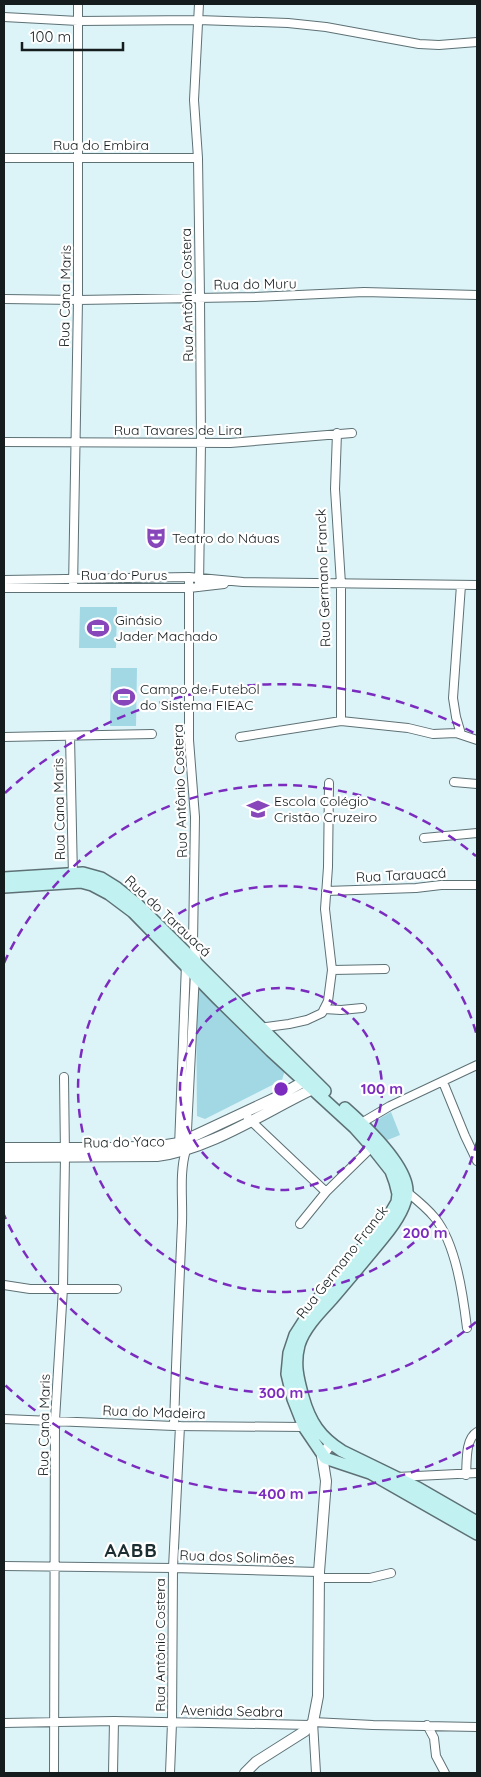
<svg xmlns="http://www.w3.org/2000/svg" width="481" height="1777" font-family="Quicksand,sans-serif">
	<style>
		.green { fill: #a1d8e4 }
		.lines { fill: none; stroke-linecap: round; stroke-linejoin: round }
		.minor-casing { stroke: #5d7175; stroke-width: 10 }
		.tertiary-casing { stroke: #5d7175; stroke-width: 12 }
		.secondary-casing { stroke: #5d7175; stroke-width: 14 }
		.minor { stroke: #fff; stroke-width: 8 }
		.tertiary { stroke: #fff; stroke-width: 10 }
		.secondary { stroke: #c1f2f1; stroke-width: 11 }
		.ring { fill: none; stroke: #7b2cbf; stroke-width: 2.5; stroke-dasharray: 9 6 }
		.labels { text-anchor: middle; dominant-baseline: central; stroke-width: 4.5; stroke-linejoin: round; paint-order: stroke }
		.street-label { font-size: 14px; fill: #141c1e; stroke: #fff }
		.poi-label { font-size: 14px; fill: #141c1e; stroke: #fff; text-anchor: start }
		.district-label { font-size: 19px; font-weight: bold; letter-spacing: 1px; fill: #1c2e32; stroke: #fff }
		.centre { fill: #7b2cbf; stroke: #fff; stroke-width: 2.5 }
		.ring-label { font-size: 15px; text-anchor: middle; font-weight: bold; fill: #7b2cbf; stroke: #fff; stroke-width: 4.5; stroke-linejoin: round; paint-order: stroke }
	</style>
	<rect width="100%" height="100%" fill="#dcf3f8"/>
	<!-- green -->
	<path class="green" d="M80 607H117L116 648H79Z
		M111 668H137L136 726H110Z
		M200 984 285 1070 282 1080 205 1119 197 1116 196 990Z
		M391 1112 400 1135 385 1141C369 1125 374 1121 391 1112Z"/>
	<g class="lines">
		<!-- minor casing -->
		<g class="minor-casing">
			<path id="minor" d="M199 4 194 100 198 158 200 297 201 442 199 587
				M4 17 78 21 198 20 288 23 326 27 419 44 439 45 477 42
				M4 158H198
				M4 299 78 300 255 297 364 292 477 295
				M337 433 335 489 341 584V721
				M4 442 230 443 352 433
				M189 577V740L195 817 193 943 197 962
				M4 580 189 577 243 582 477 585
				M4 588H189L224 584
				M73 588 78 300V4
				M461 734 456 717 453 698 461 585
				M70 736 73 877
				M4 737 152 734
				M240 737 341 721 408 728 433 734 456 733 477 740
				M454 782 477 784
				M424 838 477 833
				M326 891 416 888 441 885H477
				M332 970 385 969
				M324 1009 341 1010 362 1008
				M259 1028 289 1024 307 1020 322 1013 328 1001 332 970 325 909 328 867 329 783
				M443 1082 465 1136 477 1161
				M248 1118 326 1192
				M358 1125 390 1106 477 1065
				M179 1147 186 964
				M407 1192C417 1200 427 1208 435 1218 456 1244 463 1295 467 1328
				M300 1224 326 1192 375 1144
				M4 1285 30 1289H117
				M4 1419 174 1426 304 1427
				M174 1426C176 1358 179 1291 182 1223 183 1199 179 1173 186 1150L195 973
				M466 1475C467 1462 465 1439 477 1432
				M397 1477 477 1473
				M4 1566 173 1568 319 1572
				M320 1578H370L391 1573
				M4 1723 114 1721 310 1725
				M427 1725 434 1738 436 1756 445 1773
				M54 1773 55 1420 63 1288 65 1156 64 1077
				M113 1773 114 1721
				M170 1773 172 1723 173 1568 180 1426
				M316 1773 313 1722 373 1725 477 1727"/>
		</g>
		<!-- tertiary casing -->
		<g class="tertiary-casing">
			<path id="tertiary" d="M4 1148H112L160 1146 179 1143 273 1099 310 1078
				M4 1157 157 1156C212 1149 269 1109 319 1086
				M245 1773 256 1762 305 1731 313 1722 318 1696 319 1572 326 1481 322 1456 331 1443"/>
		</g>
		<!-- secondary casing -->
		<g class="secondary-casing">
			<path id="secondary" d="M4 878 83 873 101 878 117 888 137 904 325 1091
				M4 887 81 882 92 885 109 894 133 912 217 998 271 1051 355 1128 372 1147 391 1171 395 1182 398 1194 397 1202 386 1221 318 1299 295 1335 289 1353 287 1374 293 1399 304 1427 325 1458 370 1473 477 1534
				M345 1108C363 1124 408 1166 407 1192 406 1208 393 1226 383 1238 366 1259 349 1279 332 1299 320 1312 304 1328 299 1345 294 1364 298 1379 303 1397 310 1422 320 1437 342 1451L418 1488 477 1522"/>
		</g>
		<!-- minor -->
		<use href="#minor" class="minor"/>
		<!-- tertiary -->
		<use href="#tertiary" class="tertiary"/>
		<!-- secondary -->
		<use href="#secondary" class="secondary"/>
	</g>
	<!-- distance rings -->
	<g class="ring">
		<circle cx="281" cy="1089" r="101"/>
		<path d="M477 1142A203 203 0 1 1 477 1036"/>
		<path d="M476 1322A304 304 0 0 1 4 1215M4 963A304 304 0 0 1 476 856"/>
		<path d="M474 1445A405 405 0 0 1 5 1385M5 793A405 405 0 0 1 474 733"/>
	</g>
	<!-- icons -->
	<defs>
		<g id="theatre-bare" transform="scale(1.725)"><path d="M-5-5.5Q0-4 5-5.5V0Q5 5 0 6Q-5 5-5 0ZM-3.3-2.5H-1v1.5H-3.3ZM1-2.5H3.3v1.5H1ZM-2.8 1Q0 5.5 2.8 1Z" fill="#8846bb" stroke="#fff" stroke-width="2.5" paint-order="stroke"/></g>
		<g id="stadium-bare" transform="scale(1.725)"><path d="M0-5a6.5 5 0 1 0 0 10a6.5 5 0 1 0 0-10ZM-3.5-1.8h7v3.6h-7Z" fill="#8846bb" stroke="#fff" stroke-width="2.5" paint-order="stroke"/></g>
		<g id="school-bare" transform="scale(1.725)"><path d="M0-5L7-2L0 1L-7-2ZM-4 1L0 2.5L4 1V4Q0 6-4 4Z" fill="#8846bb" stroke="#fff" stroke-width="2.5" paint-order="stroke"/></g>
	</defs>
	<g fill-rule="evenodd">
		<use href="#theatre-bare" x="156" y="538"/>
		<use href="#stadium-bare" x="98" y="628"/>
		<use href="#stadium-bare" x="124" y="697"/>
		<use href="#school-bare" x="258" y="809"/>
	</g>
	<g class="labels">
		<!-- street labels -->
		<g class="street-label">
			<text x="101" y="145">Rua do Embira</text>
			<text transform="translate(255 284) rotate(-1)">Rua do Muru</text>
			<text transform="translate(187 295) rotate(-91)">Rua Antônio Costera</text>
			<text transform="translate(65 296) rotate(-89)">Rua Cana Maris</text>
			<text x="178" y="430">Rua Tavares de Lira</text>
			<text x="124" y="575">Rua do Purus</text>
			<text transform="translate(323 578) rotate(-92)">Rua Germano Franck</text>
			<text transform="translate(180 791) rotate(-92)">Rua Antônio Costera</text>
			<text transform="translate(59 809) rotate(-91)">Rua Cana Maris</text>
			<text transform="translate(401 875) rotate(-3)">Rua Tarauacá</text>
			<text transform="translate(168 916) rotate(43)">Rua do Tarauacá</text>
			<text transform="translate(124 1142) rotate(-1)">Rua do Yaco</text>
			<text transform="translate(342 1262) rotate(-52)">Rua Germano Franck</text>
			<text transform="translate(154 1412) rotate(2)">Rua do Madeira</text>
			<text transform="translate(44 1425) rotate(-89)">Rua Cana Maris</text>
			<text transform="translate(237 1557) rotate(2)">Rua dos Solimões</text>
			<text transform="translate(160 1645) rotate(-90)">Rua Antônio Costera</text>
			<text transform="translate(232 1711) rotate(1)">Avenida Seabra</text>
		</g>
		<!-- poi labels -->
		<g class="poi-label">
			<text x="172" y="538">Teatro do Náuas</text>
			<text x="115" y="620">Ginásio<tspan x="115" dy="16">Jader Machado</tspan></text>
			<text x="140" y="689">Campo de Futebol<tspan x="140" dy="16">do Sistema FIEAC</tspan></text>
			<text x="274" y="801">Escola Colégio<tspan x="274" dy="16">Cristão Cruzeiro</tspan></text>
		</g>
		<!-- district labels -->
		<g class="district-label">
			<text x="131" y="1550">AABB</text>
		</g>
	</g>
	<circle cx="281" cy="1089" r="8" class="centre"/>
	<g class="ring-label">
		<text x="382" y="1094">100 m</text>
		<text x="425" y="1238">200 m</text>
		<text x="281" y="1398">300 m</text>
		<text x="281" y="1499">400 m</text>
	</g>
	<!-- border -->
	<rect width="481" height="1777" fill="none" stroke="#141c1e" stroke-width="10"/>
	<!-- scale -->
	<path d="M22 42v8h101v-8" fill="none" stroke="#141c1e" stroke-width="2.5"/>
	<text x="30" y="42" font-size="15" fill="#141c1e" stroke="#ffffff" stroke-width="4" paint-order="stroke">100 m</text>
</svg>
